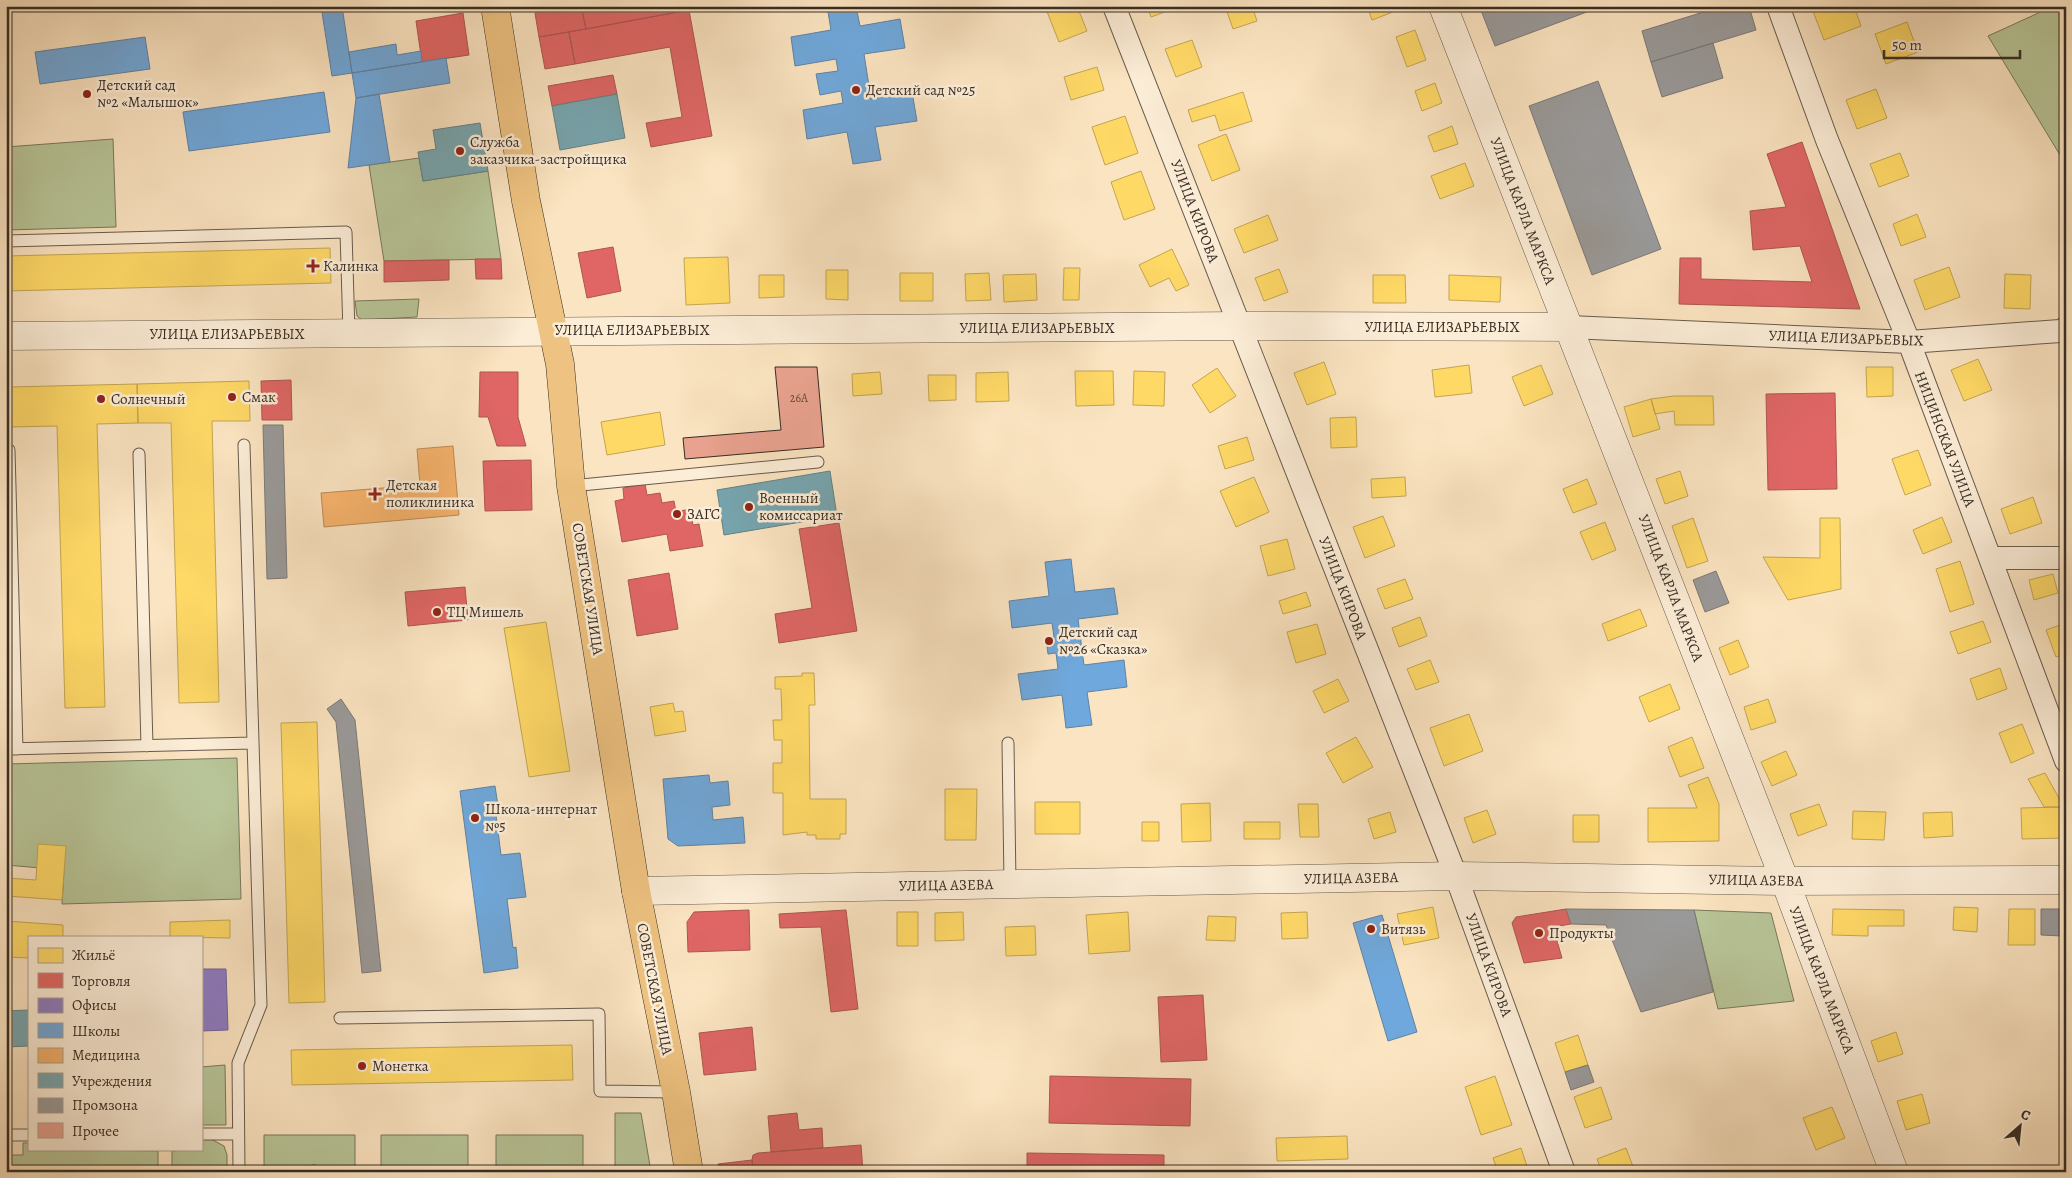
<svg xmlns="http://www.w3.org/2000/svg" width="2072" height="1178" font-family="Alegreya,serif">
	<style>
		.green { fill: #b8c598; stroke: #78795e }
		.homes { fill: #ffd966; stroke: #c3a552 }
		.shops { fill: #e06666; stroke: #ad5552 }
		.offices { fill: #8e7cc3; stroke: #746494 }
		.schools { fill: #6fa8dc; stroke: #5e83a5 }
		.health { fill: #f6b26b; stroke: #bd8a56 }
		.public { fill: #76a5af; stroke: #638186 }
		.industry { fill: #999; stroke: #7c7976 }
		.building { fill: #e9a28f; stroke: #372d25 }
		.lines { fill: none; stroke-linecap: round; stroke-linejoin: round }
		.service-casing { stroke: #685b4c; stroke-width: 13 }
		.minor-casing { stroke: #685b4c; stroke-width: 24 }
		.tertiary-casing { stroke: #685b4c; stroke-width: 29 }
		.primary-casing { stroke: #372d25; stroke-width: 29 }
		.service { stroke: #fcedd7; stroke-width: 11 }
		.minor { stroke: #fcedd7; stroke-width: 22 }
		.tertiary { stroke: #fcedd7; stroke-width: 28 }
		.primary { stroke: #eec280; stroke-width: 28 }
		.poi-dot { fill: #8f2418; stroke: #fcedd7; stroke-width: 2 }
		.labels { text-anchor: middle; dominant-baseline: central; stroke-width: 5; stroke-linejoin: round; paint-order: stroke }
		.number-label { font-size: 12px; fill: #644a40 }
		.poi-label { font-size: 15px; fill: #372d25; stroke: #fcedd7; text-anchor: start }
		.street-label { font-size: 15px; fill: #372d25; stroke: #fcedd7 }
	</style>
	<rect width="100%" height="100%" fill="#fbe4c1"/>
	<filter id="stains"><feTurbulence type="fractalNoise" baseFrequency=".004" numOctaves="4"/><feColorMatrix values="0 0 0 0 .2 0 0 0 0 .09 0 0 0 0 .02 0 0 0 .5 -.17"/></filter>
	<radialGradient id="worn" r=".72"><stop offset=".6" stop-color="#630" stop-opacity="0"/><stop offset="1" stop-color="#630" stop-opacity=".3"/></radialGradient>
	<!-- green -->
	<path class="green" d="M2043 6H2066V165L1988 36 2045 10Z
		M113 139 116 227 6 230V147Z
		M419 158 423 181 488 171 501 259 384 261 369 165Z
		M419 299 417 317 362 320 357 316 355 301Z
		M237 758 241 899 62 904 64 870 6 865V764Z
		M1694 910 1771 913 1794 1001 1718 1009Z
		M225 1065 226 1125H201V1067Z
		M615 1113H641L651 1172H615Z
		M264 1135H355V1172H333L329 1167 319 1172 314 1164 303 1172H264Z
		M381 1135H468V1172H381Z
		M496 1135H583V1172H496Z
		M201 1139H211L224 1146 227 1155V1172H172V1151L201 1149Z
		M23 1143H29V1149L158 1151V1172H6V1155H23Z"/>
	<!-- homes -->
	<path class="homes" d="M1054 6H1077L1087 31 1059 42 1046 9Z
		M1147 6H1169L1170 10 1151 17Z
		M1225 6H1252L1257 21 1233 29Z
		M1367 6H1406V7L1372 20Z
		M1811 6H1854L1861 26 1824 40Z
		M1907 22 1918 52 1886 64 1875 34Z
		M1415 30 1426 60 1407 67 1396 37Z
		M1192 40 1202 67 1176 77 1165 49Z
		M1097 67 1104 90 1071 100 1064 77Z
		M1435 83 1442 103 1422 111 1415 91Z
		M1876 89 1887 118 1857 129 1846 100Z
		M1243 92 1252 121 1220 131 1215 115 1192 122 1188 110Z
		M1125 116 1138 153 1105 165 1092 127Z
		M1452 126 1458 144 1434 152 1428 136Z
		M1226 134 1240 170 1212 181 1198 145Z
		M1900 153 1909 176 1879 187 1870 164Z
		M1465 163 1474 186 1440 199 1431 176Z
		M1141 171 1155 209 1124 220 1111 182Z
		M1917 214 1926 237 1901 246 1893 224Z
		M1268 215 1278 240 1244 253 1234 229Z
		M330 248 331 283 6 291V256Z
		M1172 249 1189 285 1176 291 1169 278 1150 287 1139 265Z
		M728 257 730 303 686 305 684 258Z
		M1949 267 1960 297 1925 310 1914 280Z
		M1064 268H1080L1079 300H1063Z
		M1279 269 1288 292 1264 301 1255 278Z
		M826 270H848V300L826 299Z
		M900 273H933V301H900Z
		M989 273 991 300 966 301 965 274Z
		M1036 274 1037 300 1004 302 1003 275Z
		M2005 274 2031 275 2030 309 2004 308Z
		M759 275H784V297L759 298Z
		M1373 275H1405L1406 303H1373Z
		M1449 275 1501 277 1500 302 1449 300Z
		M1978 359 1992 390 1964 401 1951 370Z
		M1324 362 1336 394 1307 405 1294 373Z
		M1469 365 1472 393 1435 397 1432 370Z
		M1541 365 1553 394 1524 406 1512 377Z
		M1866 367H1893V396L1867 397Z
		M1217 368 1236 396 1210 413 1192 385Z
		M1075 371H1113L1114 405 1076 406Z
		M1134 371 1165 372 1164 406 1133 405Z
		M880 372 882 394 853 396 852 374Z
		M1008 372 1009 401 976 402V373Z
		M928 375H956V400L929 401Z
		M249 381 250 421H212L219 702 179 703 171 423H138L137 384Z
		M137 384 138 423 97 424 105 707 65 708 57 426 9 427 8 387Z
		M6 387H8L9 427H6Z
		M1674 396H1713L1714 425H1675L1674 411 1655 414 1651 399Z
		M1651 399 1660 429 1633 437 1624 407Z
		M660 412 665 445 607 455 601 422Z
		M1356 417 1357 447 1331 448 1330 418Z
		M1247 437 1254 460 1225 469 1218 446Z
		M1918 450 1931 485 1905 495 1892 459Z
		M1680 471 1688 496 1665 504 1656 479Z
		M1254 477 1269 512 1236 527 1220 491Z
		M1405 477 1406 496 1372 498 1371 479Z
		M1587 479 1597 504 1573 513 1563 489Z
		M2033 497 2042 523 2010 534 2001 509Z
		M1383 516 1395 546 1365 558 1353 527Z
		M1942 517 1952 542 1923 554 1913 530Z
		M1693 518 1708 561 1687 568 1672 526Z
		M1820 518H1840L1841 589 1788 600 1763 557 1820 558Z
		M1605 522 1616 550 1592 560 1580 532Z
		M1287 539 1295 569 1268 576 1260 546Z
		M1960 561 1974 604 1950 612 1936 569Z
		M2053 574 2058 593 2034 600 2029 580Z
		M1405 579 1413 599 1385 609 1377 589Z
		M1306 592 1311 606 1283 614 1279 601Z
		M1640 609 1647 626 1608 641 1602 624Z
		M1420 617 1427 636 1399 647 1392 628Z
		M1983 621 1991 642 1958 654 1950 632Z
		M546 622 570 771 529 777 504 628Z
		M2066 623V654L2056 657 2046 630Z
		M1317 624 1326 654 1296 663 1287 632Z
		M1738 640 1749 667 1730 675 1719 648Z
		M1430 660 1439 682 1416 690 1407 669Z
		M2000 668 2007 689 1977 700 1970 679Z
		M802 673H814L815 705H809L810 799H846V834H840V839H816V835H807V832L783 835V793H773V763H782V740H774L773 720H782L781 689H775V677L802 676Z
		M1338 679 1349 701 1324 713 1313 691Z
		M1670 684 1680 709 1649 722 1639 697Z
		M1768 699 1776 722 1751 730 1744 707Z
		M673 703 675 712 683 711 686 731 655 736 650 707Z
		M1469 714 1483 751 1444 766 1430 728Z
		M317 722 325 1002 289 1003 281 723Z
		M2022 724 2034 753 2011 763 1999 733Z
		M1356 737 1373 767 1343 783 1326 753Z
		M1692 737 1704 768 1680 777 1668 747Z
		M1786 751 1797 775 1772 786 1761 762Z
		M2045 773 2064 807H2044L2028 779Z
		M1708 777 1719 804V841L1648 842V808H1697L1688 785Z
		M945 789H977L976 840H945Z
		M1035 802H1080V834H1035Z
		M1210 803 1211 841 1182 842 1181 804Z
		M1298 804H1318L1319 837H1300Z
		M1819 804 1827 825 1798 836 1790 814Z
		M2064 807 2065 838 2022 839 2021 808Z
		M1487 810 1496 834 1473 843 1464 818Z
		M1853 811 1886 812 1884 840 1852 839Z
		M1390 812 1396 832 1374 839 1368 819Z
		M1952 812 1953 836 1924 838 1923 813Z
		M1573 815H1599V842H1573Z
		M1142 822H1159V841H1142Z
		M1244 822H1280V839H1244Z
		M38 844 66 846 62 900 6 896V878L36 880Z
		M1433 907 1439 938 1404 945 1397 914Z
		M1954 907 1978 908 1977 932 1953 930Z
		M1833 909 1904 910V926H1868V936L1832 935Z
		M2009 909H2035V945H2008Z
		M897 912H918V946H897Z
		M963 912 964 940 935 941V913Z
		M1128 912 1130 951 1089 954 1086 915Z
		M1307 912 1308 938 1282 939 1281 913Z
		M1208 916 1236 917 1235 941 1206 940Z
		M230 920V938L170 937V922Z
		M6 921 63 925V937H29V958L6 957Z
		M1035 926 1036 955 1006 956 1005 927Z
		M1896 1032 1903 1054 1878 1062 1871 1041Z
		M1578 1035 1588 1065 1565 1072 1555 1043Z
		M572 1045 573 1080 292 1085 291 1050Z
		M1495 1076 1512 1125 1481 1135 1465 1087Z
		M1601 1087 1612 1119 1585 1128 1574 1097Z
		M1922 1094 1930 1123 1906 1130 1897 1101Z
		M1832 1107 1845 1138 1816 1150 1803 1118Z
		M1347 1136 1348 1159 1277 1161 1276 1138Z
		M1521 1148 1529 1172H1498L1493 1158Z
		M1626 1148 1635 1172H1602L1597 1159Z"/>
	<!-- shops -->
	<path class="shops" d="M574 6H581L586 29 539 37 535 13Z
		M581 6H711L586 29Z
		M689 10 712 136 651 147 646 123 682 117 670 47 575 64 569 32Z
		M463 13 469 55 422 62 416 21Z
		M569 32 575 64 545 69 539 37Z
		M613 75 617 94 552 106 548 86Z
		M1802 142 1860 309 1679 304 1680 258H1701V279L1812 282 1800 246 1753 250 1750 211 1786 207 1767 154Z
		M613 247 621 291 587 298 578 253Z
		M475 259H501L502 279H476Z
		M449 260V280L384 282V261Z
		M480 372H518V417L526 446H497L488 417H479Z
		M291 380 292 420H262L261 381Z
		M1835 393 1837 489 1768 490 1766 394Z
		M531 460 532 510 485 511 483 461Z
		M645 484 647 495 660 493 662 503 674 501 676 512 690 509 693 525 699 524 703 546 670 551 667 534 622 542 615 501 624 499 623 488Z
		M839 523 857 631 779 643 775 614 812 608 799 529Z
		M669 573 678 629 637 636 628 580Z
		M465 587 468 620 408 626 405 592Z
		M1566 909 1571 924 1553 927 1562 958 1524 963 1512 923 1516 917Z
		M749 910 750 950 688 952 687 922 694 912Z
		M846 910 858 1009 831 1012 821 927 780 928 779 914Z
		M1203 995 1207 1060 1161 1062 1158 997Z
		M752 1027 756 1070 704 1075 699 1033Z
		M1050 1076 1191 1079 1190 1126 1049 1123Z
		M797 1113 799 1130 822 1128 823 1148 771 1152 768 1116Z
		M861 1145 863 1172H753L752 1160 753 1155 758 1153Z
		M1027 1153 1164 1155V1172L1027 1171Z
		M752 1160 753 1172H719L718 1164Z"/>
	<!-- offices -->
	<path class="offices" d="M201 969H226L228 1030 201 1031Z"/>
	<!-- schools -->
	<path class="schools" d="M321 6H342L352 73 332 76Z
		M827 6H856L860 26 900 19 905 48 864 54 871 99 912 92 917 121 875 127 881 160 853 164 847 132 807 139 803 110 843 103 841 91 820 95 816 74 838 71 836 59 795 66 791 37 831 30Z
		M145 37 150 69 40 84 35 52Z
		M396 44 397 55 421 51 422 62 352 73 349 52Z
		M446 58 450 83 356 98 352 73Z
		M324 92 330 132 189 151 183 112Z
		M379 94 390 162 348 168 356 98Z
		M1071 559 1075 592 1114 588 1118 614 1078 619 1084 665 1124 660 1127 687 1087 692 1092 725 1066 728 1062 695 1022 700 1018 674 1058 669 1056 653 1048 654 1046 638 1054 637 1052 623 1012 628 1009 601 1049 596 1045 562Z
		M709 775 710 783 728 781 730 805 712 807 713 820 743 817 745 843 678 846 668 839 663 779Z
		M495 786 498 806 495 807 501 855 520 853 526 897 507 899 513 948 516 947 518 968 484 973 460 791Z
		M1382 915 1417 1032 1388 1041 1353 923Z"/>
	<!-- health -->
	<path class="health" d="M453 446 459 515 324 527 321 493 420 485 417 449Z"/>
	<!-- public -->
	<path class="public" d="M617 94 625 138 560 150 552 106Z
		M480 123 488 171 423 181 418 152 436 149 433 130Z
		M830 471 837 516 724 535 717 490Z
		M29 1010V1046L6 1047V1011Z"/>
	<!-- industry -->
	<path class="industry" d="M1484 6H1603L1495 46 1480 8Z
		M1723 6H1749L1756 30 1651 62 1642 31Z
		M1713 43 1723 78 1662 97 1651 62Z
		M6 52 11 107 6 108Z
		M1598 81 1661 249 1592 275 1529 106Z
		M263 425H283L287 578 267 579Z
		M1716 571 1729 603 1705 612 1693 580Z
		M341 699 355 720 381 971 362 973 336 722 327 709Z
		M1566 909 1694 910 1713 992 1641 1012 1606 925 1571 924Z
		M2041 909H2062V936L2041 935Z
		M1588 1065 1594 1082 1571 1090 1565 1072Z"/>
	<!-- building -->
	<path class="building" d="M775 367H817L824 447 685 459 683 438 781 430Z"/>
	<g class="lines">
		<!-- service casing -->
		<g class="service-casing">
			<path id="service" d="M6 241 346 232 349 333
				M9 450 17 749
				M139 454 147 746
				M571 486 818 462
				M1008 743 1010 884
				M6 749 253 743
				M340 1018 599 1014 600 1091 676 1092
				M201 1134H238
				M6 1135H29
				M239 1172 238 1063 261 1005 244 445"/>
		</g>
		<!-- minor casing -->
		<g class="minor-casing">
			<path id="minor" d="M1114 6 1456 876 1564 1172
				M1778 6 1827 140 1909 342 2066 761
				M1569 327 1909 342 2060 331 2066 328
				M1991 558H2066"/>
		</g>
		<!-- tertiary casing -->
		<g class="tertiary-casing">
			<path id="tertiary" d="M1443 6 1785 881 1894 1172
				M6 336 1240 326 1569 327
				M636 891 1456 876 1785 881 2066 880"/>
		</g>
		<!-- primary casing -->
		<g class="primary-casing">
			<path id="primary" d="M495 6 526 201 560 364 571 486 636 891 676 1092 689 1172"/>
		</g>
		<!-- service -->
		<use href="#service" class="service"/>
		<!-- minor -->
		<use href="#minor" class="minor"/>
		<!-- tertiary -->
		<use href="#tertiary" class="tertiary"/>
		<!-- primary -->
		<use href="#primary" class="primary"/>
	</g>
	<!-- markers -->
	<g class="poi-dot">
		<circle cx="856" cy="90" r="5"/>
		<circle cx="87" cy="94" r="5"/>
		<circle cx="460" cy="151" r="5"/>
		<path d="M310.5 258.5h5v5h5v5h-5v5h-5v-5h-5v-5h5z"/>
		<circle cx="232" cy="397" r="5"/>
		<circle cx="101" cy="399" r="5"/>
		<path d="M372.5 486.5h5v5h5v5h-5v5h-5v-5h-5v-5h5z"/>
		<circle cx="749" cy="507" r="5"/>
		<circle cx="677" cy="514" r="5"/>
		<circle cx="437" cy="612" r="5"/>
		<circle cx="1049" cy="641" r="5"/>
		<circle cx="475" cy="818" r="5"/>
		<circle cx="1371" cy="929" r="5"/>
		<circle cx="1539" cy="933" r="5"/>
		<circle cx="362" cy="1066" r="5"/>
	</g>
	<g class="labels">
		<!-- number labels -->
		<g class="number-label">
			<text x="799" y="398">26А</text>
		</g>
		<!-- poi labels -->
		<g class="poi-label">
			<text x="97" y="85">Детский сад<tspan x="97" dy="17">№2 «Малышок»</tspan></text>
			<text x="866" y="90">Детский сад №25</text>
			<text x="470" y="142">Служба<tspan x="470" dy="17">заказчика-застройщика</tspan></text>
			<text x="323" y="266">Калинка</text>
			<text x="242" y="397">Смак</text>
			<text x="111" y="399">Солнечный</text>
			<text x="386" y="485">Детская<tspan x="386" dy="17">поликлиника</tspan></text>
			<text x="759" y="498">Военный<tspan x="759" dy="17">комиссариат</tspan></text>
			<text x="687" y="514">ЗАГС</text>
			<text x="447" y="612">ТЦ Мишель</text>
			<text x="1059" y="632">Детский сад<tspan x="1059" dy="17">№26 «Сказка»</tspan></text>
			<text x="485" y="809">Школа-интернат<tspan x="485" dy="17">№5</tspan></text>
			<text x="1381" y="929">Витязь</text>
			<text x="1549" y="933">Продукты</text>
			<text x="372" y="1066">Монетка</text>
		</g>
		<!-- street labels -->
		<g class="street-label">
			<text transform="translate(1195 211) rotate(69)">УЛИЦА КИРОВА</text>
			<text transform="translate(1523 211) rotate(69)">УЛИЦА КАРЛА МАРКСА</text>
			<text x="1442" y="327">УЛИЦА ЕЛИЗАРЬЕВЫХ</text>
			<text x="1037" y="328">УЛИЦА ЕЛИЗАРЬЕВЫХ</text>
			<text x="632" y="330">УЛИЦА ЕЛИЗАРЬЕВЫХ</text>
			<text x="227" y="334">УЛИЦА ЕЛИЗАРЬЕВЫХ</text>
			<text transform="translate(1846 338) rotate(2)">УЛИЦА ЕЛИЗАРЬЕВЫХ</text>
			<text transform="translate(1945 439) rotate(69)">НИЦИНСКАЯ УЛИЦА</text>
			<text transform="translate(1343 588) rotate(69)">УЛИЦА КИРОВА</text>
			<text transform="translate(1671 588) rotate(69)">УЛИЦА КАРЛА МАРКСА</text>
			<text transform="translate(588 589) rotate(81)">СОВЕТСКАЯ УЛИЦА</text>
			<text transform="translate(1351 878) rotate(-1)">УЛИЦА АЗЕВА</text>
			<text transform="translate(1756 880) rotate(1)">УЛИЦА АЗЕВА</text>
			<text transform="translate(946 885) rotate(-1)">УЛИЦА АЗЕВА</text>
			<text transform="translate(1489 965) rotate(70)">УЛИЦА КИРОВА</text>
			<text transform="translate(1822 980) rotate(69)">УЛИЦА КАРЛА МАРКСА</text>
			<text transform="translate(655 989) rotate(79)">СОВЕТСКАЯ УЛИЦА</text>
		</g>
	</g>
	<!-- margin -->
	<rect width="2072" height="1178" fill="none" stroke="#fbe4c1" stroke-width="25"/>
	<rect x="8" y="8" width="2057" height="1163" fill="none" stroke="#372d25" stroke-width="2.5"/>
	<rect x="12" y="12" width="2047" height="1153" fill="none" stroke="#372d25"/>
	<!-- legend -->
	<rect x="28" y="936" width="175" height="215" fill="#fcedd7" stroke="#ada090"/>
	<rect x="38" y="948" width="25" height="15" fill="#ffd966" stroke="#ada090"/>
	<text x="72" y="960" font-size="15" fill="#372d25">Жильё</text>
	<rect x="38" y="973" width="25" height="15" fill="#e06666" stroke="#ada090"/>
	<text x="72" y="986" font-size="15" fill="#372d25">Торговля</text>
	<rect x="38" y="998" width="25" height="15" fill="#8e7cc3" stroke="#ada090"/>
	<text x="72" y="1010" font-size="15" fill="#372d25">Офисы</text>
	<rect x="38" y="1023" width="25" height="15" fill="#6fa8dc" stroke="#ada090"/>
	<text x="72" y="1036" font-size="15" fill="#372d25">Школы</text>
	<rect x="38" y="1048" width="25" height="15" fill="#f6b26b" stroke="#ada090"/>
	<text x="72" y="1060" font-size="15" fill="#372d25">Медицина</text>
	<rect x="38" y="1073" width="25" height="15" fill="#76a5af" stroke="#ada090"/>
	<text x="72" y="1086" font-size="15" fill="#372d25">Учреждения</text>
	<rect x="38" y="1098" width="25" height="15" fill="#999999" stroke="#ada090"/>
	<text x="72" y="1110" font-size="15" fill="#372d25">Промзона</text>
	<rect x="38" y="1123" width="25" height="15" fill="#e9a28f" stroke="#ada090"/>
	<text x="72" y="1136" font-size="15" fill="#372d25">Прочее</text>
	<!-- north arrow -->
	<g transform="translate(2020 1126) rotate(27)" stroke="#fcedd7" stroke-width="4" paint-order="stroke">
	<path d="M0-4L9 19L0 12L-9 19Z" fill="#372d25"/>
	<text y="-8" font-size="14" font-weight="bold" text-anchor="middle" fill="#372d25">С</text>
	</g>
	<!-- scale -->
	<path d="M1884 50v8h136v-8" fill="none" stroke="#372d25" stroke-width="2.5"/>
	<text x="1892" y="50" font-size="15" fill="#372d25" stroke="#fcedd7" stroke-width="4" paint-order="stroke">50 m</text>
	<rect width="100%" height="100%" filter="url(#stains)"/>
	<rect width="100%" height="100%" fill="url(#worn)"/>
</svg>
